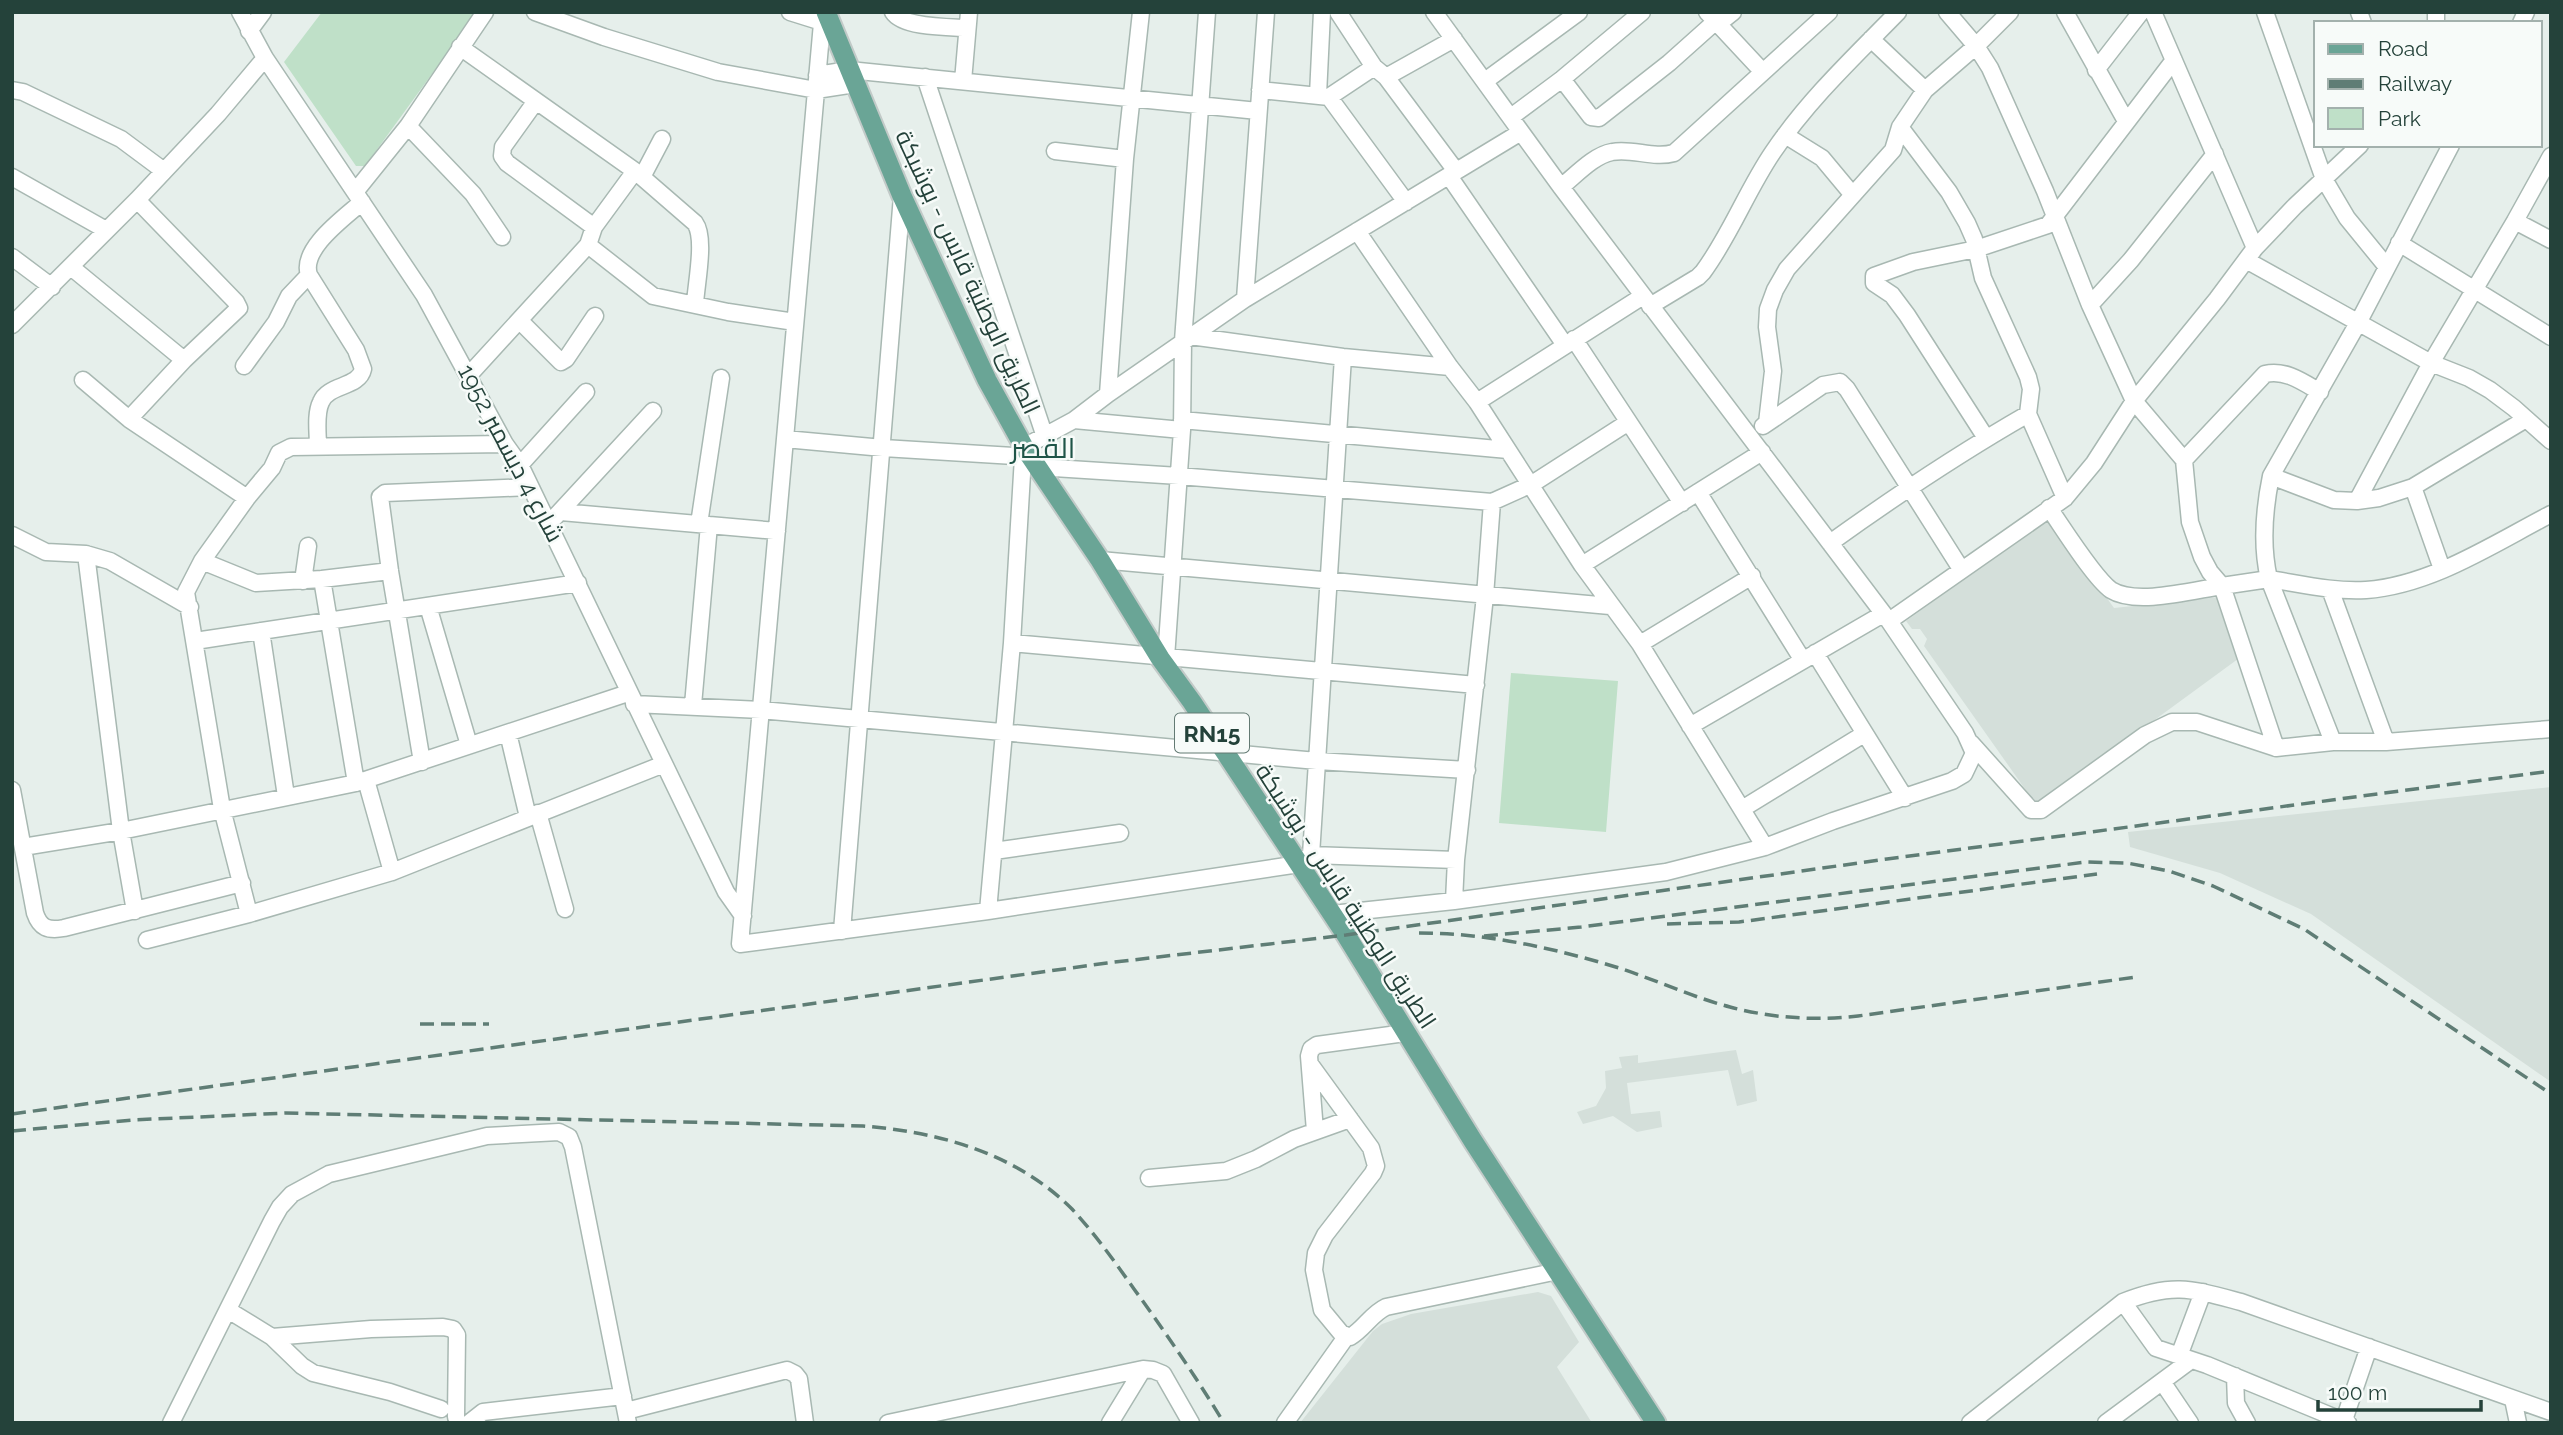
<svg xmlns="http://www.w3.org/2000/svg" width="2563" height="1435" font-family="Raleway,Cairo,sans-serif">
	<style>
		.built { fill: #d4dfda }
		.green { fill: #bfe0c8 }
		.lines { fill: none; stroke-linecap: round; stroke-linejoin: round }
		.minor-casing { stroke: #a8b8b2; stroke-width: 19 }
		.major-casing { stroke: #c2cac8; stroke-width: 23 }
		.minor { stroke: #fff; stroke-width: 16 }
		.major { stroke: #6aa596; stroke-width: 19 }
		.rail { stroke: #5f7d75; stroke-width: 3.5; stroke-dasharray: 14 7; stroke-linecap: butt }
		.labels { text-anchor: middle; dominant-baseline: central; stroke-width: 5; stroke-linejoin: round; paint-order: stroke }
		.shield { fill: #f7fbf9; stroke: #637a73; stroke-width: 2 }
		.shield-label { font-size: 23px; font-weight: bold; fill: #24423a }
		.street-label { font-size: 24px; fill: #24423a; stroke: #f7fbf9 }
		.quarter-label { font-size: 28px; fill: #1f5548; stroke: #f7fbf9 }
	</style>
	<rect width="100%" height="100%" fill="#e6efeb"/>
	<!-- built -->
	<path class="built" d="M2044 522 2054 524 2114 608 2220 597 2242 656 2037 806 1924 646 1927 639 1920 629H1912L1906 621Z
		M2551 787V1082L2311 914 2220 873 2130 847 2128 832Z
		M1736 1050 1742 1074 1753 1070 1757 1101 1737 1106 1728 1070 1627 1083 1631 1114 1660 1111 1662 1127 1637 1132 1613 1116 1583 1124 1577 1112 1596 1106 1606 1088 1605 1071 1622 1068 1619 1057 1638 1055V1063Z
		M1538 1292 1551 1296 1579 1342 1557 1367 1592 1423H1300L1373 1331 1382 1324 1411 1314Z"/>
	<!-- green -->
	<path class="green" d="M322 12H477L365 166H356L284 62Z
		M1511 673 1618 681 1606 832 1499 823Z"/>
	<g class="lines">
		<!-- minor casing -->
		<g class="minor-casing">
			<path id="minor" d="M240 12 265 58 424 295 505 444 520 465 726 892 743 916
				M535 12 604 37 718 72 816 90 855 84
				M790 12 822 22
				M823 12 740 944 988 911 1299 864 1311 855 1456 860
				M893 12C903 28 949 27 967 28
				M1338 12 1374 67 1386 77 1456 171
				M1707 12 1762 71
				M1947 12 1976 46 1990 68 2045 191 2090 305 2134 401 2184 460 2190 522 2202 557 2210 572 2222 586
				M2065 12 2126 121
				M2153 12 2255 248
				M2265 12 2324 179 2347 218 2387 267
				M2359 12 2363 23
				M2436 12V23
				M2521 23 2526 12
				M1718 24 1733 12
				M249 31 263 12
				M1871 39 1925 90
				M460 47 635 171 695 223C706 238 696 284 695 304
				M2096 70 2141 12
				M817 75 849 70 1258 111
				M925 77 1045 437
				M1386 77 1454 39
				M1562 79 1591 117 1599 118 1669 63 1716 21
				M963 81 969 12
				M1485 81 1579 12
				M12 90 23 92 121 139 164 171
				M1260 90 1329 97 1374 67
				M1318 95 1322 12
				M1329 97 1406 202
				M536 101 503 147 502 156 507 163 594 227
				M1511 117 1562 79 1642 12
				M408 126 473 194 502 237
				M1900 127 1949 192 1967 223 1974 239 1983 278 2028 377 2031 389 2028 414 2065 498
				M1785 135 1822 158 1852 194
				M2451 145 2358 323 2271 476C2264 510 2261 545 2269 579 2301 584 2334 592 2366 590 2432 585 2493 544 2551 514
				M1055 151 1125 159
				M635 171 594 227 588 245 653 296 728 312 795 322
				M1449 176 1565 345
				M12 177 106 230
				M642 177 662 139
				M1561 187C1575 176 1594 155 1612 152 1633 148 1653 159 1674 153L1829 12
				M355 192 408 126 485 12
				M2515 221 2551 240
				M1357 231 1450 367 1477 402 1582 565 1640 644 1765 847
				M2399 243 2551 337
				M12 257 52 287
				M2246 260 2431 363 2469 378 2490 390 2514 408 2551 441
				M71 267 184 360
				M1245 299 1266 12
				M2090 305 2131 260 2215 154
				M1650 306 1698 277 1703 272C1731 234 1747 190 1773 152 1809 99 1854 57 1898 12
				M520 321 561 362 566 359 595 316
				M12 325 137 200 218 114 265 58
				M1190 336 1343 357 1450 367
				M1574 339 1682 503
				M244 366 276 322 289 296 309 275
				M469 375 588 245
				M83 380 129 419 247 498 272 468 279 453 291 447 505 444
				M1108 394 1125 159 1141 12
				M1477 402 1643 296
				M129 419 184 360 239 308 236 302 137 200
				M1074 420 1182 430
				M1182 420 1508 450
				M1767 423 1773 371 1767 327 1768 309 1775 290 1787 269 1893 150 1900 127 1925 90 1976 46 2010 12
				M1763 426 1823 385 1840 382 1847 389 1961 569
				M1986 438 1907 315 1892 295 1874 283V276L1913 262 1976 249 2048 225 2174 60
				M785 439 883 448 1030 457
				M318 447C318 433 315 414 321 402 328 384 359 388 363 369L356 350 309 275C300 249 344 218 362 202
				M1024 447 1074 420 1108 394 1245 299 1521 132
				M2184 460 2265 374C2285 369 2303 382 2320 392
				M520 465 586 392
				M1038 467 1179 476 1492 502 1532 484 1627 423
				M2271 476 2334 500 2357 501 2379 498 2413 487 2526 419
				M2413 487 2442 569
				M1698 492 1802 659
				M247 498 202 561 186 592 222 809 249 914
				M2357 501 2431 363 2515 221 2551 156
				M2049 508C2063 528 2094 578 2111 590 2136 606 2194 590 2222 586
				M561 512 777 531
				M555 517 653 411
				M699 524 721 378
				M12 535 46 552 86 554 110 561 190 607
				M1830 543C1894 497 1960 453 2028 414
				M86 554 121 831 135 911
				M1100 560 1610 606
				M202 561 256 583 322 579 390 571
				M1582 565 1762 452
				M322 579 356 783
				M303 581 308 546
				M2330 589 2386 742
				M428 606 469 745
				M1889 621 2065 498 2094 463 2134 401 2217 299 2255 248 2295 206 2360 145
				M261 631 286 796
				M195 641 578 583
				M1012 643 1476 685
				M1640 644 1752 576
				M1815 653 1905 798
				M1166 658 1182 430 1183 341 1207 12
				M634 704 761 710 1317 761 1467 770
				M693 705 709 525
				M1690 726 1883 614
				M508 733 528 817
				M1971 743 2031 810H2041L2145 735 2172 722H2197L2276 748 2333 742H2386L2551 729
				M2276 748 2222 586 2269 579 2333 742
				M422 762 390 571 380 497 385 493 530 487
				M366 780 392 872
				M12 790 35 913C40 928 48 931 64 928L242 883
				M1742 809 1864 734
				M538 813 565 909
				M23 847 121 831 356 783 628 693
				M994 851 1120 833
				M1311 855 1343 357
				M1454 901 1456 860 1485 596 1492 502
				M988 911 1012 643 1023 457
				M1332 914 1454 901 1666 872 1765 847 1833 821 1952 781 1964 774 1974 753 1965 733 1889 621 1561 187 1434 12
				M842 931 902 196
				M147 940 249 914 392 872 664 764
				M1310 1064 1371 1148 1376 1166 1373 1173 1325 1235 1316 1253 1314 1270 1322 1310 1341 1333 1350 1337C1364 1329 1371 1314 1386 1307L1558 1271
				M1315 1131 1309 1056 1311 1049 1317 1045 1405 1033
				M1149 1178 1226 1171 1256 1159 1294 1139 1350 1119
				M2123 1302 2156 1348 2207 1365 2348 1423
				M228 1310 272 1337 302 1366 313 1373 390 1392 441 1409
				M272 1337 371 1329 443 1327 453 1329 457 1335 456 1417
				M2179 1356 2203 1292
				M2235 1376 2236 1403 2247 1423
				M2163 1383 2190 1423
				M2513 1399 2518 1423
				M626 1411 787 1370 795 1374 799 1379 805 1423
				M171 1423 272 1221 280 1207 292 1194 329 1174 487 1136 559 1132 569 1137 573 1147 628 1423
				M469 1423 483 1412 623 1396
				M888 1423 1143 1369 1153 1370 1163 1374 1191 1423
				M1110 1423 1143 1369
				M1285 1423 1346 1337
				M1970 1423 2123 1302C2173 1282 2192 1289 2241 1302L2551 1412
				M2106 1423 2191 1360
				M2343 1423 2369 1347"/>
		</g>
		<!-- major casing -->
		<g class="major-casing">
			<path id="major" d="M826 12 902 196 987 380 1024 447 1100 560 1160 658 1192 702 1346 935 1473 1141 1656 1423"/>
		</g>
		<!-- minor -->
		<use href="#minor" class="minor"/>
		<!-- major -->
		<use href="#major" class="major"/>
		<!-- rail -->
		<path class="rail" d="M1667 924 1739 922 2097 874
			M1419 933C1486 933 1554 948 1619 968 1656 980 1692 997 1730 1007 1771 1018 1816 1021 1858 1016L2136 977
			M1484 936 1581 927 2086 862 2127 863 2169 871 2213 886 2304 929 2551 1094
			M420 1024H489
			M12 1114 1107 963 1346 935 1887 859 2551 771
			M12 1131 132 1120 286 1113 863 1126C939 1132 1016 1153 1072 1209 1095 1234 1115 1262 1134 1289 1166 1333 1196 1377 1224 1423"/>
	</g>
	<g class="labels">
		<!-- shield labels -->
		<rect class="shield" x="1175" y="713.5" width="74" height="39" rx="5"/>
		<g class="shield-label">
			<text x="1212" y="733">RN15</text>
		</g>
		<!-- street labels -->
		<g class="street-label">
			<text transform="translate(968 272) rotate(65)">الطريق الوطنية قابس - بوشبكة</text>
			<text transform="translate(511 453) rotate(62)">شارع 4 ديسمبر 1952</text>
			<text transform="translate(1346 896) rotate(57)">الطريق الوطنية قابس - بوشبكة</text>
		</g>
		<!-- quarter labels -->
		<g class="quarter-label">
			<text x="1043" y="448">القصر</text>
		</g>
	</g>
	<!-- border -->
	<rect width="2563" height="1435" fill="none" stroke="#24423a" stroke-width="28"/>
	<!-- legend -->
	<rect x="2314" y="21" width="228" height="126" fill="#f7fbf9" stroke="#a3b1ad" stroke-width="2"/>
	<rect x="2328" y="44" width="35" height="10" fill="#6aa596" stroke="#a3b1ad" stroke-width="2"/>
	<text x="2378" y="56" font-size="21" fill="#24423a">Road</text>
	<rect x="2328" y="79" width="35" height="10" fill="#5f7d75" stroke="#a3b1ad" stroke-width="2"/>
	<text x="2378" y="91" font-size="21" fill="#24423a">Railway</text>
	<rect x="2328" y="108" width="35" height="21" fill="#bfe0c8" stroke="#a3b1ad" stroke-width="2"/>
	<text x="2378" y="126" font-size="21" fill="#24423a">Park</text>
	<!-- scale -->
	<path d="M2318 1400v10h163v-10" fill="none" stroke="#24423a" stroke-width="3.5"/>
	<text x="2328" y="1400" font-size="21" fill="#24423a" stroke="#f7fbf9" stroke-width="5" paint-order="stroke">100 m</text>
</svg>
